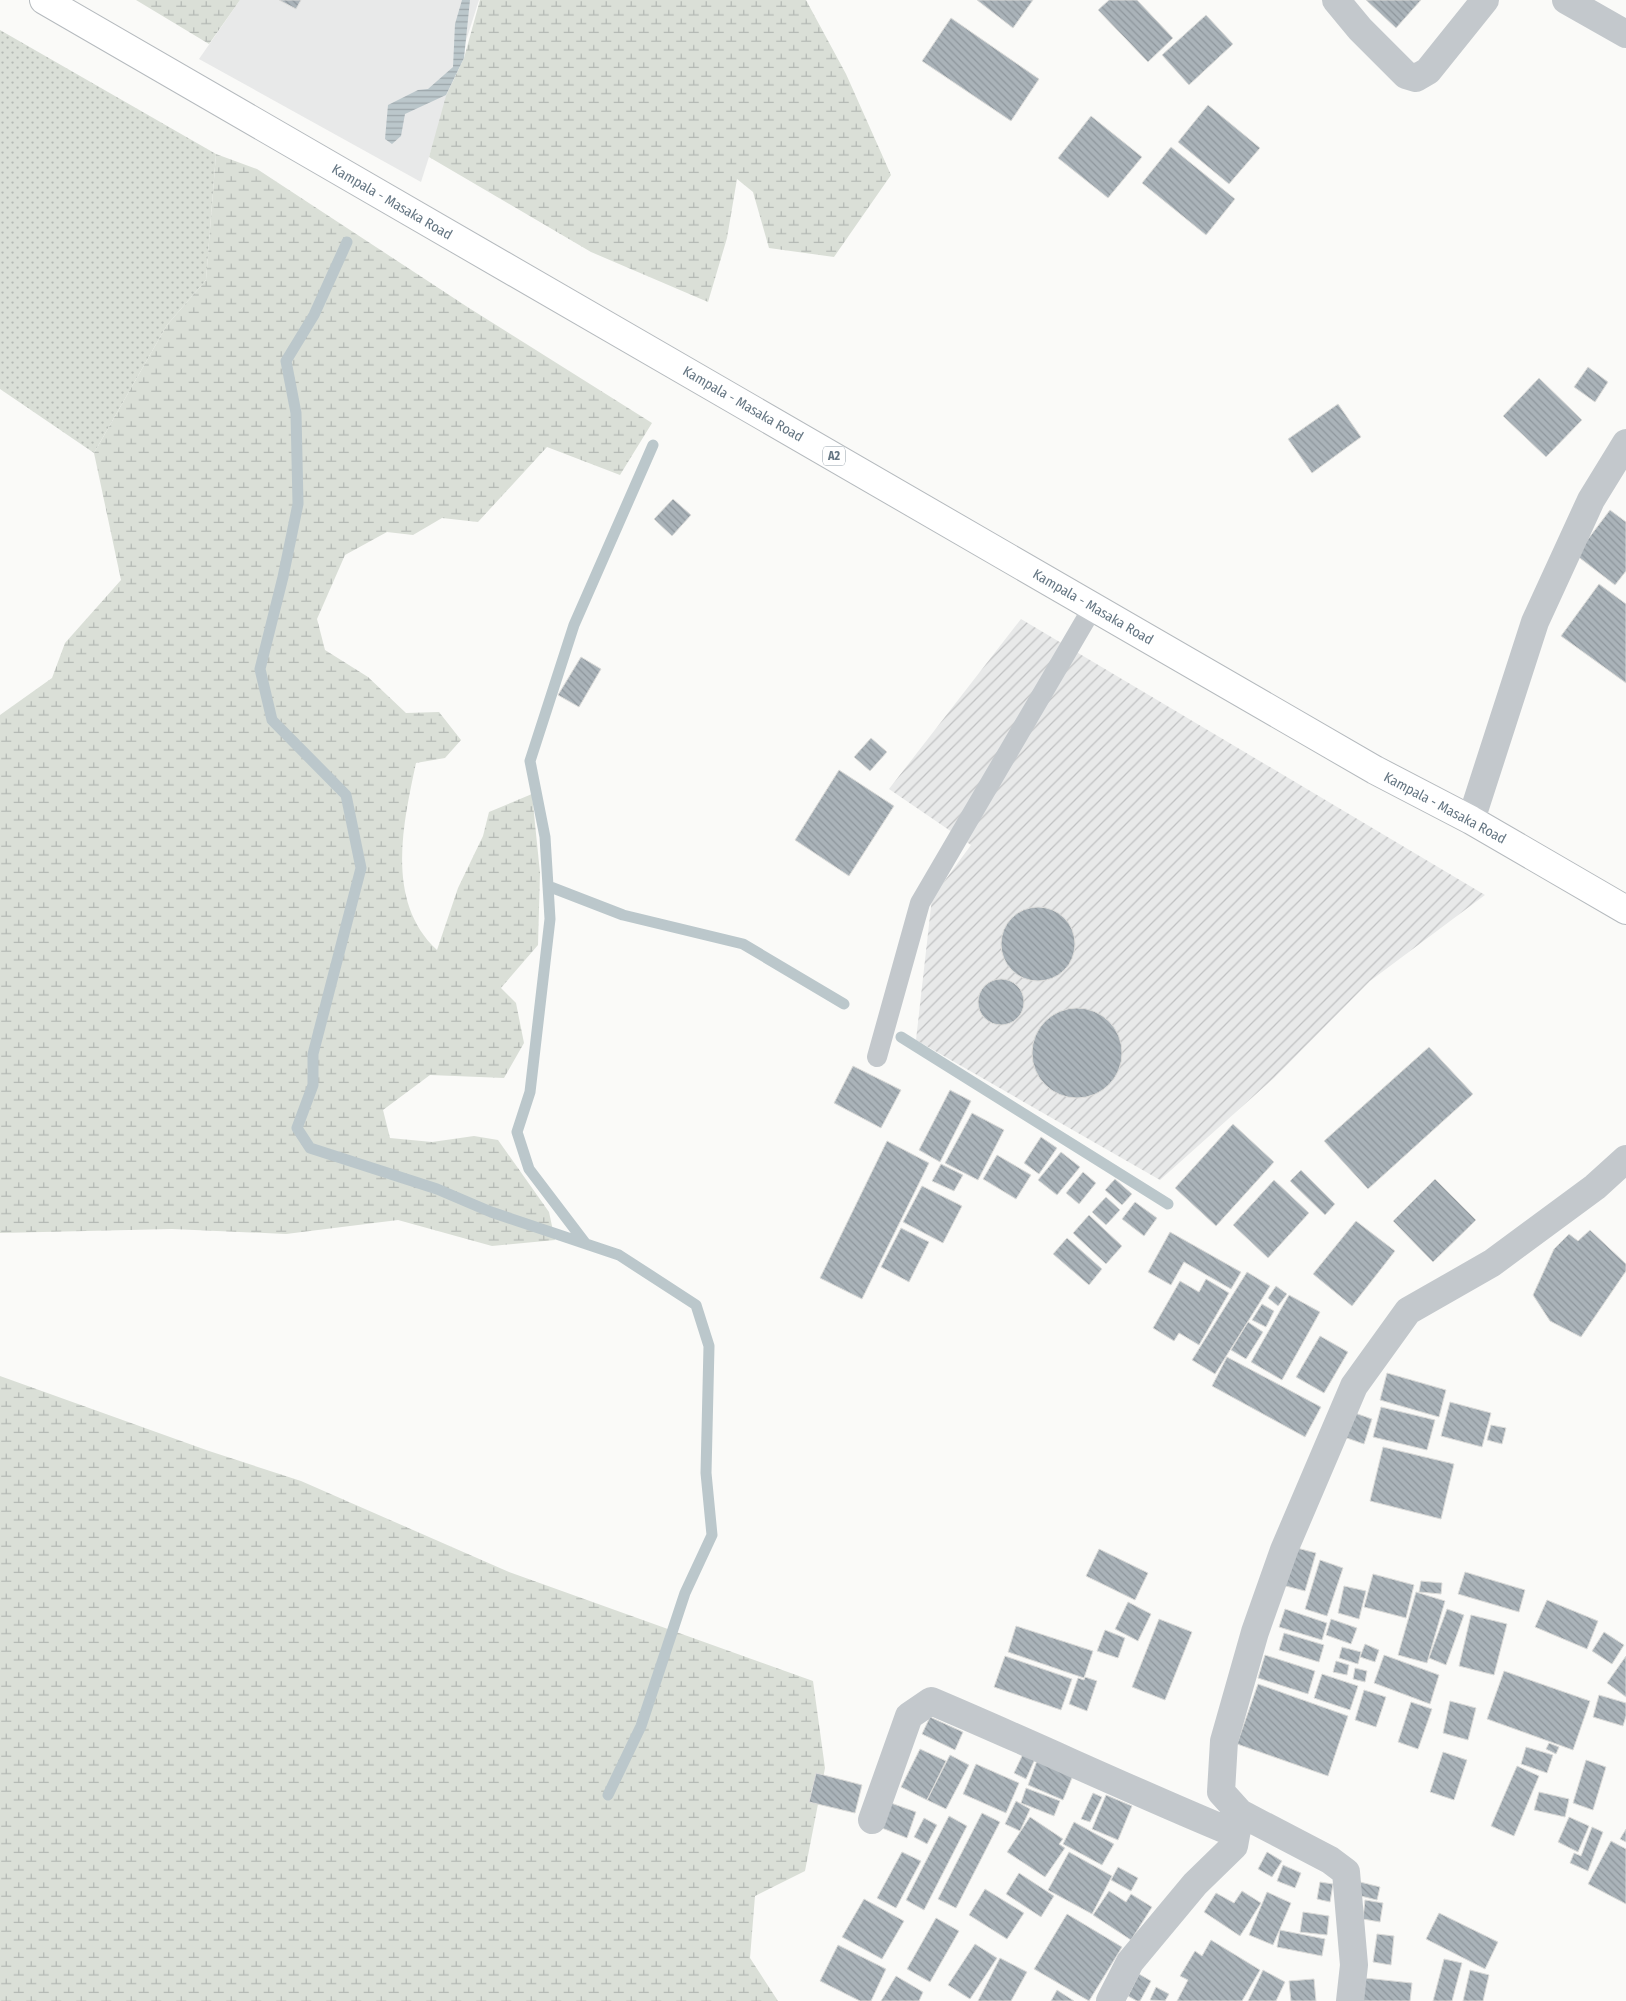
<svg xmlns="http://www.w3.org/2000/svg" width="1626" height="2001" font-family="'Fira Sans Condensed',sans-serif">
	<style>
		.built { fill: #e8e9e9 }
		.industrial { fill: url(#industrial-furrows) }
		.green { fill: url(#green-dots) }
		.wetland { fill: url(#wetland-marsh) }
		.water { fill: url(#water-rules) }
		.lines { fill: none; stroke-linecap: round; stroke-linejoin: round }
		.stream { stroke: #bbc7cb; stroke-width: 11 }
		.building { fill: url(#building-back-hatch); stroke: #dcdcda }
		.primary-casing { stroke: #b5babe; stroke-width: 30 }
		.lane { stroke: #c3c8cc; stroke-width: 20 }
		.street { stroke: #c3c8cc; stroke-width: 28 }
		.primary { stroke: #fff; stroke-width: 28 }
		.labels { text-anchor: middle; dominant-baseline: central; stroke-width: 5; stroke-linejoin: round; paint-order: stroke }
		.shield { fill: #fff; stroke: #939fa8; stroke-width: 1 }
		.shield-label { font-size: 12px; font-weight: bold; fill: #657683 }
		.street-label { font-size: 14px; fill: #657683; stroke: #fff }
	</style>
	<defs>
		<pattern id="industrial-furrows" width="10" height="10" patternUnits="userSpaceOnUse" patternTransform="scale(1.25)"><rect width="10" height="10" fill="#e8e9e9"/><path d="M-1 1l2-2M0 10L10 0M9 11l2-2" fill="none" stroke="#c0c1c2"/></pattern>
		<pattern id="green-dots" width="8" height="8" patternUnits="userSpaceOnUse" patternTransform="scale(1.25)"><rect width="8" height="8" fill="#dadfd7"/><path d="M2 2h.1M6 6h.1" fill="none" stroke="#b4b9b4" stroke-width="1.8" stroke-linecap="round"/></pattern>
		<pattern id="wetland-marsh" width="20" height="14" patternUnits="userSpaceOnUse" patternTransform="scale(1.25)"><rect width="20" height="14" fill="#dadfd7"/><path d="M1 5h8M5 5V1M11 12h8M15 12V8" fill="none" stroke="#b4b9b4"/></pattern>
		<pattern id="water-rules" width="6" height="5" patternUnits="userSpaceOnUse" patternTransform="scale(1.25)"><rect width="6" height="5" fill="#bbc7cb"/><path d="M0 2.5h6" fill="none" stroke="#9ca6aa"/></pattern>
		<pattern id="building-back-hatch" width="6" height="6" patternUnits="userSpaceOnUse" patternTransform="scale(1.25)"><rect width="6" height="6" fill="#aab3b9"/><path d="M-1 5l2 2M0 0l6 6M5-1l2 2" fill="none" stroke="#8e969c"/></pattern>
	</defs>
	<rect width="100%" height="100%" fill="#fafaf8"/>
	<!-- built -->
	<path class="built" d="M240 0H479L421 182 199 59Z"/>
	<!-- industrial -->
	<path class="industrial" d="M1021 619 1485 895 1370 981 1274 1078 1160 1180 916 1040 932 898 971 845 889 789Z"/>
	<!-- green -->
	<path class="green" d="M0 30 216 154 206 280 167 325 94 453 0 389Z"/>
	<!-- wetland -->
	<path class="wetland" d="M136 0H240L209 44Z
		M480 0H806L846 74 891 175 834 257 769 248 753 192 737 179 727 238 708 302 591 252 429 157 446 96 464 58Z
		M216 154 257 169 469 308 652 423 620 475 547 447 478 522 442 518 413 535 387 532 345 555 317 619 325 650 368 677 406 713 439 712 461 740 445 758 416 763C403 824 385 902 437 950L458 888 483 836 489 812 532 794 540 873 538 945 501 988 516 1003 524 1043 504 1078 430 1075 383 1110 390 1138 432 1142 474 1136 498 1140 549 1212 555 1240 492 1246 398 1220 286 1234 172 1229 0 1233V715L52 678 65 643 121 580 94 453 167 325 206 280Z
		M0 1376 209 1451 301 1481 509 1572 813 1681 825 1768 805 1871 755 1896 750 1958 778 2001H0Z"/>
	<!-- water -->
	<path class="water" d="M462 0H470L464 58 446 95 405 114 401 136 392 144 385 139 388 105 418 90 428 89 453 67 455 24Z"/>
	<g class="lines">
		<!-- stream -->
		<path class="stream" d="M347 242 314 315 286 361 296 413 298 504 283 577 260 669 272 720 346 795 361 868 313 1054V1085L297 1128 310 1148 437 1189 491 1212 619 1255 696 1305 709 1346 706 1473 712 1535 685 1593 641 1726 608 1795
			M548 886 623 915 743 944 844 1004
			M901 1037 1168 1204
			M586 1244 529 1169 517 1132 530 1092 550 919 545 837 530 761 574 625 653 445"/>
	</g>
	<!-- building -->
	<path class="building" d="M279 0H301L296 9Z
		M977 0H1033L1013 28Z
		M1109 0H1137L1173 38 1148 62 1098 10Z
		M1366 0H1421L1396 28Z
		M1206 15 1233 44 1189 85 1162 55Z
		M951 18 1039 79 1011 121 922 61Z
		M1208 105 1260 148 1229 184 1178 142Z
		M1091 116 1142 157 1108 198 1058 158Z
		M1171 147 1235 199 1206 235 1142 183Z
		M1588 367 1608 382 1595 402 1574 387Z
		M1539 378 1582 420 1546 457 1503 416Z
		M1338 404 1361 437 1312 473 1288 439Z
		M673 499 691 515 672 536 654 519Z
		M1610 510 1626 522V571L1615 585 1576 555Z
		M1599 584 1626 604V683L1561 636Z
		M581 657 601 669 579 707 558 695Z
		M871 738 887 752 870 771 854 757Z
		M839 770 894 806 849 876 795 840Z
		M1001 944a37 37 0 1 1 74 0a37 37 0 1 1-74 0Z
		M978 1002a23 23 0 1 1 46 0a23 23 0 1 1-46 0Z
		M1032 1053a45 45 0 1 1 90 0a45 45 0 1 1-90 0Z
		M1429 1047 1473 1094 1368 1189 1324 1141Z
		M853 1066 901 1090 881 1128 834 1103Z
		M950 1090 971 1101 940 1162 919 1150Z
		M972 1113 1004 1130 978 1180 945 1163Z
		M1233 1124 1274 1162 1216 1226 1175 1188Z
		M1041 1137 1057 1148 1039 1174 1024 1163Z
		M887 1141 929 1163 862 1299 820 1278Z
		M1061 1152 1080 1167 1057 1195 1038 1180Z
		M997 1155 1031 1175 1016 1199 983 1179Z
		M941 1164 963 1175 954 1191 932 1181Z
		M1301 1170 1335 1204 1325 1215 1290 1181Z
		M1083 1172 1096 1183 1079 1204 1066 1193Z
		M1115 1179 1132 1194 1122 1205 1105 1190Z
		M1435 1179 1476 1220 1433 1262 1393 1221Z
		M1274 1180 1309 1213 1268 1258 1233 1225Z
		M922 1186 962 1206 943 1243 903 1222Z
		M1106 1197 1120 1210 1106 1225 1092 1212Z
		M1135 1202 1157 1218 1144 1236 1122 1219Z
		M1089 1215 1122 1246 1106 1264 1073 1233Z
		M1356 1221 1395 1251 1352 1306 1313 1274Z
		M901 1228 929 1242 909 1282 881 1267Z
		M1590 1230 1626 1264V1271L1581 1337 1550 1321 1533 1295 1554 1249 1569 1234 1578 1241Z
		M1170 1232 1241 1272 1231 1289 1184 1262 1171 1285 1148 1272Z
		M1067 1238 1102 1269 1089 1285 1053 1254Z
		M1247 1272 1270 1286 1215 1374 1192 1360Z
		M1206 1279 1229 1293 1199 1345 1179 1333 1174 1341 1153 1328 1180 1281 1199 1292Z
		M1276 1286 1287 1294 1278 1306 1268 1298Z
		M1289 1295 1320 1312 1282 1380 1251 1362Z
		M1262 1304 1274 1311 1266 1327 1252 1320Z
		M1248 1322 1263 1332 1246 1359 1231 1350Z
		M1320 1336 1348 1352 1324 1393 1296 1377Z
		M1227 1357 1321 1407 1305 1437 1212 1386Z
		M1387 1373 1446 1390 1439 1417 1380 1400Z
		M1450 1402 1491 1413 1482 1447 1441 1436Z
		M1381 1407 1435 1420 1427 1450 1373 1437Z
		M1352 1412 1372 1419 1364 1444 1344 1437Z
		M1491 1425 1506 1428 1502 1444 1487 1440Z
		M1383 1447 1454 1464 1441 1519 1370 1501Z
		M1293 1547 1316 1553 1305 1591 1282 1585Z
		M1099 1549 1148 1573 1135 1600 1086 1576Z
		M1320 1560 1343 1568 1327 1616 1305 1609Z
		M1465 1572 1525 1590 1519 1612 1458 1594Z
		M1373 1574 1414 1585 1406 1618 1364 1607Z
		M1421 1581 1442 1583 1441 1594 1419 1592Z
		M1344 1586 1366 1591 1359 1619 1338 1613Z
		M1416 1592 1445 1601 1427 1663 1398 1655Z
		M1547 1600 1598 1621 1587 1649 1535 1627Z
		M1128 1602 1151 1614 1138 1641 1115 1629Z
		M1285 1609 1327 1623 1322 1640 1279 1627Z
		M1447 1609 1464 1615 1446 1665 1429 1658Z
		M1471 1615 1507 1624 1494 1675 1459 1666Z
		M1159 1619 1192 1632 1165 1700 1132 1687Z
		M1331 1619 1357 1628 1351 1644 1326 1635Z
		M1016 1626 1093 1651 1084 1678 1008 1652Z
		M1105 1630 1125 1638 1118 1658 1097 1651Z
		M1604 1632 1624 1645 1612 1664 1592 1651Z
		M1284 1633 1324 1645 1319 1662 1279 1650Z
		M1365 1644 1379 1650 1375 1662 1360 1657Z
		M1342 1647 1361 1652 1358 1664 1339 1658Z
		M1265 1655 1315 1671 1308 1694 1258 1678Z
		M1384 1655 1439 1675 1430 1704 1374 1683Z
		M1005 1656 1072 1679 1061 1710 994 1687Z
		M1626 1656V1697L1607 1683Z
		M1336 1661 1349 1665 1347 1675 1333 1672Z
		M1355 1668 1367 1671 1365 1682 1353 1679Z
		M1504 1671 1590 1701 1573 1750 1487 1719Z
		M1322 1674 1358 1686 1350 1710 1314 1698Z
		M1085 1677 1097 1681 1087 1711 1069 1704 1078 1678 1084 1680Z
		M1258 1684 1348 1716 1328 1776 1237 1744Z
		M1364 1690 1386 1697 1376 1727 1355 1720Z
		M1599 1695 1626 1703V1716L1623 1726 1593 1717Z
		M1450 1701 1476 1708 1468 1740 1443 1733Z
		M1411 1702 1432 1709 1418 1749 1398 1742Z
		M930 1717 963 1732 955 1750 922 1734Z
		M1549 1743 1559 1747 1556 1754 1546 1749Z
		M1526 1747 1553 1755 1547 1773 1521 1764Z
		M920 1749 946 1761 927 1800 901 1787Z
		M1443 1752 1467 1760 1454 1800 1430 1792Z
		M1023 1754 1035 1759 1026 1779 1014 1773Z
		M950 1755 969 1765 946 1809 927 1800Z
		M1038 1758 1074 1773 1063 1800 1028 1785Z
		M1586 1760 1606 1767 1593 1810 1573 1803Z
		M976 1764 1019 1783 1006 1813 963 1794Z
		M1517 1766 1539 1776 1514 1836 1491 1826Z
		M816 1773 862 1785 855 1813 809 1802Z
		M1026 1788 1060 1801 1054 1816 1021 1803Z
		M1539 1792 1569 1799 1565 1817 1534 1810Z
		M1093 1793 1102 1797 1090 1822 1081 1819Z
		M1106 1795 1132 1806 1118 1840 1092 1829Z
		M1016 1801 1030 1809 1020 1831 1005 1824Z
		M891 1803 916 1812 907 1838 882 1828Z
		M982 1813 1000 1822 956 1908 938 1899Z
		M949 1816 967 1826 924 1910 906 1900Z
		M1030 1817 1063 1839 1059 1844 1065 1848 1045 1877 1007 1852Z
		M1569 1817 1589 1826 1578 1852 1558 1842Z
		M924 1818 937 1825 927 1844 914 1837Z
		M1074 1822 1114 1844 1102 1865 1063 1844Z
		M1592 1827 1603 1832 1588 1871 1570 1863 1574 1853 1581 1856Z
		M1626 1829V1842L1620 1839Z
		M1611 1841 1626 1849V1904L1588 1884Z
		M902 1852 921 1861 896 1908 877 1898Z
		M1069 1852 1112 1876 1092 1914 1048 1890Z
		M1267 1852 1282 1861 1272 1877 1258 1869Z
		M1283 1865 1301 1873 1295 1888 1277 1881Z
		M1118 1867 1138 1878 1131 1891 1111 1880Z
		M1019 1873 1054 1896 1041 1917 1006 1894Z
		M1320 1882 1333 1884 1330 1902 1317 1899Z
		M1360 1882 1380 1887 1377 1900 1357 1895Z
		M985 1889 1024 1913 1007 1939 969 1915Z
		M1109 1891 1126 1902 1131 1894 1152 1907 1131 1940 1093 1915Z
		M1242 1891 1261 1903 1240 1936 1204 1912 1216 1893 1234 1903Z
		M1267 1892 1291 1903 1273 1945 1249 1935Z
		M864 1899 904 1921 882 1959 842 1937Z
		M1365 1900 1383 1903 1380 1922 1363 1919Z
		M1303 1912 1329 1916 1327 1935 1300 1932Z
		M1439 1913 1498 1942 1485 1969 1426 1939Z
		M1067 1914 1122 1947 1089 2001 1034 1969Z
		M936 1918 959 1931 930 1982 907 1969Z
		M1280 1930 1325 1939 1322 1956 1277 1947Z
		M1377 1934 1394 1936 1391 1965 1373 1962Z
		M1211 1940 1260 1970 1242 2001H1177L1188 1980 1180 1976 1195 1951 1202 1956Z
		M975 1944 997 1958 970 1999 948 1985Z
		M838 1945 886 1969 871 2001H860L820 1981Z
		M1000 1958 1027 1972 1011 2001H978Z
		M1444 1959 1462 1963 1452 2001H1433Z
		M1263 1970 1285 1982 1276 2001H1248Z
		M1470 1970 1489 1975 1483 2001H1463Z
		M1139 1974 1151 1981 1140 2001H1137L1128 1996Z
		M896 1976 923 1992 919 2001H881Z
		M1364 1978 1412 1983 1410 2001H1362Z
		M1314 1979 1316 2001H1291L1289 1981Z
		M1156 1987 1169 1994 1165 2001 1150 2000Z
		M1057 1990 1074 2001H1051Z"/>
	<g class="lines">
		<!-- primary casing -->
		<g class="primary-casing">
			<path id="primary" d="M44 0 1375 770 1471 820 1626 910"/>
		</g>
		<!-- lane -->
		<path class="lane" d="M877 1057 920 903 1093 607"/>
		<!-- street -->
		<path class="street" d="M1336 0 1360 29 1406 75 1416 78 1428 71 1485 0
			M1566 0 1626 34
			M1471 820 1535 622 1591 500 1626 443
			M1240 1813 1330 1860 1346 1872 1354 1965 1350 2001
			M872 1820 909 1716 931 1701C1033 1744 1134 1792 1236 1834
			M1110 2001 1130 1962 1195 1884 1234 1846 1240 1813 1221 1792 1224 1741 1255 1632 1284 1550 1354 1386 1408 1311 1492 1263 1595 1187 1626 1159"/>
		<!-- primary -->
		<use href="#primary" class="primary"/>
	</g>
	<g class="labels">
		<!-- shield labels -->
		<rect class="shield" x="823" y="446.5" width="22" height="19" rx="4"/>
		<g class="shield-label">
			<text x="834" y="456">A2</text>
		</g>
		<!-- street labels -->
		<g class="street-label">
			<text transform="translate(392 202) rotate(30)">Kampala - Masaka Road</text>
			<text transform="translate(743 404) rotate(30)">Kampala - Masaka Road</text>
			<text transform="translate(1093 607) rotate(30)">Kampala - Masaka Road</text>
			<text transform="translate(1445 808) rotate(28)">Kampala - Masaka Road</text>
		</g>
	</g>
</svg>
